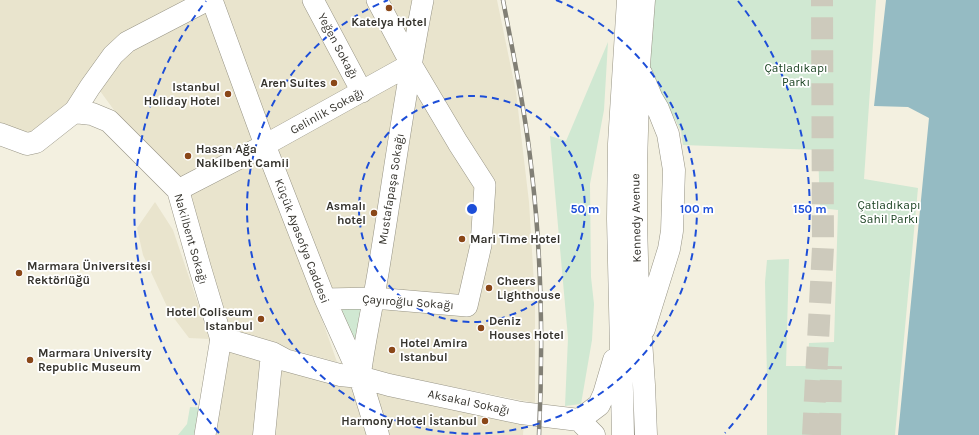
<svg xmlns="http://www.w3.org/2000/svg" width="979" height="435" font-family="Karla,sans-serif">
	<style>
		.built { fill: #e9e4cd }
		.green { fill: #d0e8d2 }
		.water { fill: #95bbc3 }
		.lines { fill: none; stroke-linecap: round; stroke-linejoin: round }
		.highway-tunnel { stroke: #cdcabc; stroke-width: 22; stroke-dasharray: 22 11; stroke-linecap: butt }
		.minor-casing { stroke: #979485; stroke-width: 22 }
		.major-casing { stroke: #979485; stroke-width: 23 }
		.minor { stroke: #fff; stroke-width: 21 }
		.major { stroke: #fff; stroke-width: 22 }
		.rail-casing { stroke: #817f75; stroke-width: 4.5 }
		.rail { stroke: #fff; stroke-width: 3; stroke-dasharray: 9; stroke-linecap: butt }
		.ring { fill: none; stroke: #1d4ed8; stroke-width: 2; stroke-dasharray: 7 5 }
		.poi-dot { fill: #8a4718; stroke: #fff; stroke-width: 1.5 }
		.labels { text-anchor: middle; dominant-baseline: central; stroke-width: 3.5; stroke-linejoin: round; paint-order: stroke }
		.poi-label { font-size: 12px; font-weight: bold; fill: #36342e; stroke: #fff; text-anchor: start }
		.street-label { font-size: 12px; fill: #36342e; stroke: #fff }
		.park-label { font-size: 12px; fill: #1b4322; stroke: #fff }
		.centre { fill: #1d4ed8; stroke: #fff; stroke-width: 2 }
		.ring-label { font-size: 12px; text-anchor: middle; font-weight: bold; fill: #1d4ed8; stroke: #fff; stroke-width: 3.5; stroke-linejoin: round; paint-order: stroke }
	</style>
	<rect width="100%" height="100%" fill="#f3f0e0"/>
	<!-- built -->
	<path class="built" d="M0 0H209L337 362 228 332 179 180 122 121 92 80 48 129 29 137 0 130Z
		M222 0H497L516 92 529 202 535 300V403L357 368Z
		M155 202 173 230 210 339 189 338 170 313 143 255 137 228Z
		M217 344 265 358 259 435H201Z
		M277 362 524 423 523 435H271Z"/>
	<!-- green -->
	<path class="green" d="M652 0H876L864 179 918 188 895 435H767V378L765 282 767 260 789 259 786 366H808L809 343 834 342 838 210 820 208 818 150 683 145 681 131 656 83 650 66Z
		M608 42 604 110 590 184 591 277 594 304 592 340 581 404 565 406 568 338 550 136 566 141Z
		M366 305 359 351 340 306Z
		M190 407 206 408 201 435H178L187 424Z"/>
	<!-- water -->
	<path class="water" d="M886 0H979V435H898L929 118 908 107 874 106Z"/>
	<g class="lines">
		<!-- highway-tunnel -->
		<path class="highway-tunnel" d="M813 435 823 247 822 0
			M830 435 831 366"/>
		<!-- minor casing -->
		<g class="minor-casing">
			<path id="minor" d="M212 0 265 145 325 299 360 377
				M313 0 362 92
				M74 112 90 87 113 55 127 42 208 0
				M178 190 265 145 411 64
				M325 299 374 298 467 306 481 245 485 185 458 143 411 64 377 0
				M360 377C365 338 374 300 380 261 394 174 406 86 423 0
				M205 435 221 338"/>
		</g>
		<!-- major casing -->
		<g class="major-casing">
			<path id="major" d="M644 0 639 65 636 164V223L638 294 644 385 646 435
				M641 73 652 99 658 109 668 134 674 170 672 231 669 249 644 329
				M0 134 27 144 36 142 74 112 92 114 109 121 178 190 200 268 221 338 272 353 285 360 340 375 360 377 389 385 521 413 579 420
				M360 377 378 435
				M579 420 599 405 604 394 614 360
				M579 420 594 435
				M264 435 272 353
				M623 435 618 219 619 144 628 0"/>
		</g>
		<!-- minor -->
		<use href="#minor" class="minor"/>
		<!-- major -->
		<use href="#major" class="major"/>
		<!-- rail casing -->
		<g class="rail-casing">
			<path id="rail" d="M503 0C514 58 526 115 532 174 542 261 543 348 539 435"/>
		</g>
		<!-- rail -->
		<use href="#rail" class="rail"/>
	</g>
	<!-- distance rings -->
	<g class="ring">
		<circle cx="472" cy="209" r="113"/>
		<path d="M556 0A225 225 0 1 1 388 0"/>
		<path d="M219 433A338 338 0 0 1 206 1M738 1A338 338 0 0 1 725 433"/>
	</g>
	<!-- markers -->
	<g class="poi-dot">
		<circle cx="389" cy="8" r="4"/>
		<circle cx="334" cy="83" r="4"/>
		<circle cx="228" cy="94" r="4"/>
		<circle cx="188" cy="156" r="4"/>
		<circle cx="374" cy="213" r="4"/>
		<circle cx="462" cy="239" r="4"/>
		<circle cx="19" cy="273" r="4"/>
		<circle cx="489" cy="288" r="4"/>
		<circle cx="261" cy="319" r="4"/>
		<circle cx="481" cy="328" r="4"/>
		<circle cx="392" cy="350" r="4"/>
		<circle cx="30" cy="360" r="4"/>
		<circle cx="485" cy="421" r="4"/>
	</g>
	<g class="labels">
		<!-- poi labels -->
		<g class="poi-label">
			<text x="389" y="22" text-anchor="middle">Katelya Hotel</text>
			<text x="326" y="83" text-anchor="end">Aren Suites</text>
			<text x="220" y="87" text-anchor="end">Istanbul<tspan x="220" dy="14">Holiday Hotel</tspan></text>
			<text x="196" y="149">Hasan Ağa<tspan x="196" dy="14">Nakilbent Camii</tspan></text>
			<text x="366" y="206" text-anchor="end">Asmalı<tspan x="366" dy="14">hotel</tspan></text>
			<text x="470" y="239">Mari Time Hotel</text>
			<text x="27" y="266">Marmara Üniversitesi<tspan x="27" dy="14">Rektörlüğü</tspan></text>
			<text x="497" y="281">Cheers<tspan x="497" dy="14">Lighthouse</tspan></text>
			<text x="253" y="312" text-anchor="end">Hotel Coliseum<tspan x="253" dy="14">Istanbul</tspan></text>
			<text x="489" y="321">Deniz<tspan x="489" dy="14">Houses Hotel</tspan></text>
			<text x="400" y="343">Hotel Amira<tspan x="400" dy="14">Istanbul</tspan></text>
			<text x="38" y="353">Marmara University<tspan x="38" dy="14">Republic Museum</tspan></text>
			<text x="477" y="421" text-anchor="end">Harmony Hotel İstanbul</text>
		</g>
		<!-- street labels -->
		<g class="street-label">
			<text transform="translate(338 46) rotate(62)">Yeğen Sokağı</text>
			<text transform="translate(327 111) rotate(-29)">Gelinlik Sokağı</text>
			<text transform="translate(391 189) rotate(-81)">Mustafapaşa Sokağı</text>
			<text transform="translate(636 218) rotate(-91)">Kennedy Avenue</text>
			<text transform="translate(191 239) rotate(74)">Nakilbent Sokağı</text>
			<text transform="translate(302 241) rotate(69)">Küçük Ayasofya Caddesi</text>
			<text transform="translate(408 302) rotate(4)">Çayıroğlu Sokağı</text>
			<text transform="translate(469 402) rotate(12)">Aksakal Sokağı</text>
		</g>
		<!-- park labels -->
		<g class="park-label">
			<text x="796" y="68">Çatladıkapı<tspan x="796" dy="14">Parkı</tspan></text>
			<text x="889" y="205">Çatladıkapı<tspan x="889" dy="14">Sahil Parkı</tspan></text>
		</g>
	</g>
	<circle cx="472" cy="209" r="6" class="centre"/>
	<g class="ring-label">
		<text x="585" y="213">50 m</text>
		<text x="697" y="213">100 m</text>
		<text x="810" y="213">150 m</text>
	</g>
</svg>
